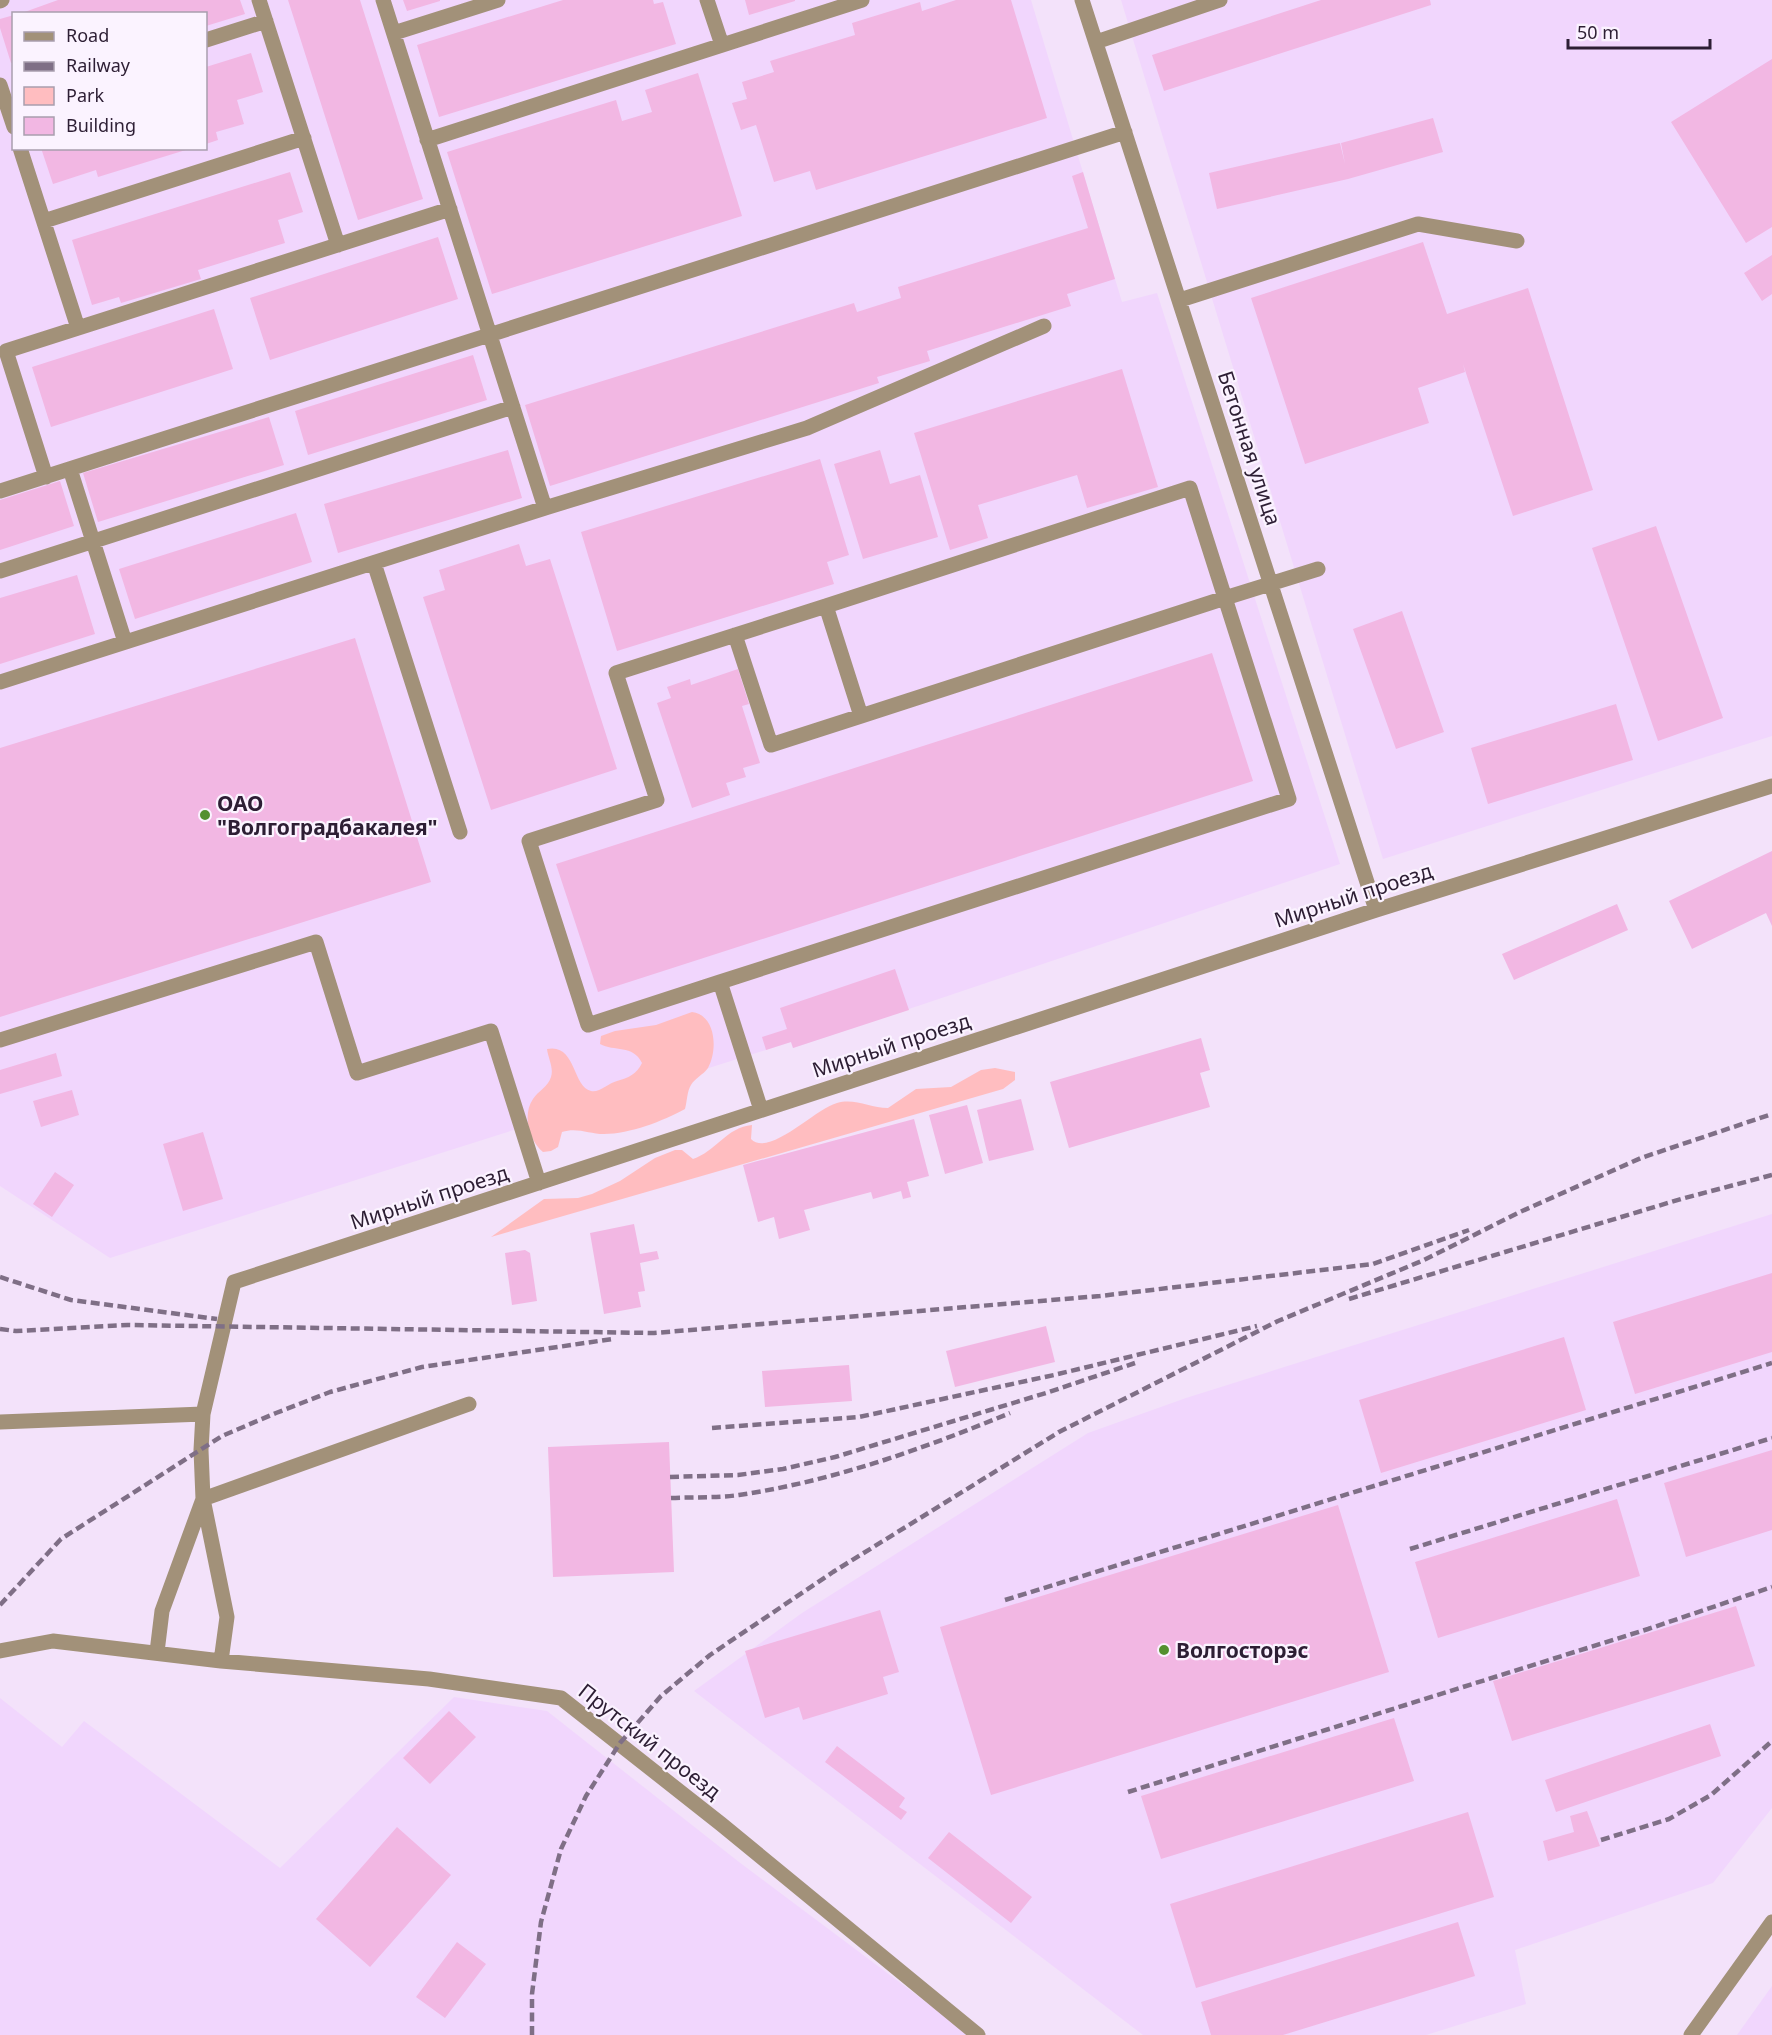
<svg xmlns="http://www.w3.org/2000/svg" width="1772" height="2035" font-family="'Noto Sans',sans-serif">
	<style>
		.built { fill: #f1d6fd; fill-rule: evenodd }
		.green { fill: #ffbdc0 }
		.building { fill: #f2b7e3 }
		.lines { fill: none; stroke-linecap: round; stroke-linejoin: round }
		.minor { stroke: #a29179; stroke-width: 15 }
		.rail { stroke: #7f6f86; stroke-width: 4.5; stroke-dasharray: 9 4.5; stroke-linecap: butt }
		.poi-dot { fill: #54902f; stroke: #fbf3ff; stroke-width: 2 }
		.labels { text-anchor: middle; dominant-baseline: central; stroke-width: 4.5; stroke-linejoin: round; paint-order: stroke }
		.street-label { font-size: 21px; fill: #2d1e34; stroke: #fbf3ff }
		.poi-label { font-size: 21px; font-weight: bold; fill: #2d1e34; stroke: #fbf3ff; text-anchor: start }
	</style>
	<rect width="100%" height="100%" fill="#f3e2fa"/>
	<!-- built -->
	<path class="built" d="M0 0H1031L1122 302 1157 293 1340 864 793 1048 791 1042 110 1258 0 1186ZM14 14H206V148H14Z
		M1121 0H1772V736L1383 859Z
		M1772 1214V1808L1713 1883 1515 1950 1526 2004 1426 2035H1143L694 1691 802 1613 1088 1433 1186 1398Z
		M454 1697 547 1711 739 1862 970 2035H0V1698L62 1747 84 1721 280 1868Z
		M1772 1986V2035H1737Z"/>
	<!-- green -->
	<path class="green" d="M692 1012C716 1015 718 1050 708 1068 703 1075 695 1078 691 1085 687 1091 687 1102 685 1109 663 1121 630 1134 604 1134 589 1134 577 1127 562 1132L558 1147 551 1151 543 1152C529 1140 522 1115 533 1099 538 1091 548 1087 551 1077 554 1068 548 1058 547 1049 576 1043 572 1086 591 1091 599 1093 609 1083 617 1081 628 1078 637 1074 642 1063 633 1044 614 1052 600 1044L601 1036 615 1031 656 1025Z
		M995 1068 1015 1072V1080L1003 1089 491 1237 544 1199 578 1198 592 1194 620 1181 655 1158 675 1150H682L693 1159C715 1152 727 1127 752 1125L751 1139C769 1158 816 1108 837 1103 855 1098 870 1108 888 1108L916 1089 951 1087 981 1070Z"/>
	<!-- building -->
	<path class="building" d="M58 0H240L245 14 206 26V14H19Z
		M288 0H360L423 199 358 220Z
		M403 0H440V1L407 11Z
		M563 0H653L654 4 663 2 676 44 439 117 417 45Z
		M745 0H795V1L749 15Z
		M956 0H1011L1047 118 816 190 810 171 774 182 756 125 741 130 732 103 747 99 742 82 774 72 770 61 855 35 852 23 920 2 922 11Z
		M1321 0H1430L1431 5 1164 91 1152 55Z
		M14 15V62L11 63 0 28V19Z
		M251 53 263 92 237 100 244 124 216 132 218 140 206 144V67Z
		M1772 59V227L1746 243 1671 122Z
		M698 73 742 216 492 294 447 152 616 100 622 121 652 112 645 90Z
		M1433 118 1443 152 1348 179 1217 209 1209 173 1340 143 1345 164 1341 143Z
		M41 148H189V149L98 177 96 170 53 184Z
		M290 172 303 212 278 220 285 243 198 270 201 279 121 303 119 297 92 305 72 240Z
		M1083 172 1115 279 1067 294 1071 306 927 351 930 361 877 377 879 383 550 486 525 405 854 303 857 312 901 298 898 287 1088 228 1072 176Z
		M438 237 458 299 270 360 250 298Z
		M1423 242 1447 314 1528 288 1593 490 1513 516 1463 364 1465 372 1418 388 1429 423 1305 464 1251 298Z
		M1772 255V294L1762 301 1744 273Z
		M214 309 233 369 51 427 32 367Z
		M473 355 487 400 308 455 295 411Z
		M1122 369 1158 487 1087 508 1077 475 978 505 988 538 950 550 914 433Z
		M269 417 284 465 98 522 83 473Z
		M508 450 522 498 338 553 324 504Z
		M880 450 890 484 920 475 938 537 863 559 834 464Z
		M820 459 849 555 827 562 834 584 617 651 581 532Z
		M60 481 74 526 0 550V500Z
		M296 513 312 562 135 619 119 569Z
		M1656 526 1723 718 1658 741 1592 548Z
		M519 544 526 566 550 559 617 769 491 810 423 597 445 590 439 570Z
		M77 575 95 634 0 664V598Z
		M1402 611 1444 732 1396 749 1353 629Z
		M355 638 431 882 0 1017V748Z
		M1212 653 1253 781 598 992 556 864Z
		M738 669 749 704 742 706 760 763 743 768 746 777 726 783 730 795 692 808 657 703 671 698 667 687 690 679 691 685Z
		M1616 704 1633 760 1488 804 1471 748Z
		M1772 851V926L1766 913 1692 949 1669 901Z
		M1617 904 1628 930 1514 980 1502 954Z
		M895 969 909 1010 793 1048 791 1042 766 1050 762 1037 787 1029 780 1008Z
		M1201 1038 1210 1070 1200 1073 1210 1107 1069 1148 1050 1082Z
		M56 1053 62 1076 0 1094V1070Z
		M72 1090 79 1115 41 1127 33 1101Z
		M1021 1099 1034 1150 989 1161 977 1110Z
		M967 1105 983 1163 945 1174 929 1115Z
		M914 1119 929 1176 907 1182 911 1197 903 1199 901 1191 873 1199 871 1192 804 1210 810 1230 779 1239 774 1217 758 1222 743 1165Z
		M203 1132 223 1199 183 1211 163 1144Z
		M55 1172 74 1185 52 1217 33 1204Z
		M634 1224 640 1254 657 1251 659 1259 640 1263 645 1291 638 1292 641 1307 604 1314 590 1233Z
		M525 1250 530 1253 537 1301 512 1305 505 1253Z
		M1772 1273V1352L1635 1394 1613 1322Z
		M1046 1326 1055 1362 955 1387 946 1351Z
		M1564 1337 1586 1410 1381 1473 1359 1400Z
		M849 1365 852 1401 765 1407 762 1371Z
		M669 1442 674 1572 553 1577 548 1447Z
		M1772 1450V1530L1686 1557 1664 1483Z
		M1617 1499 1640 1576 1438 1638 1415 1562Z
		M1338 1505 1389 1672 991 1795 940 1627Z
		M1736 1606 1755 1666 1512 1741 1493 1681Z
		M880 1610 899 1672 883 1677 888 1694 803 1720 799 1707 765 1718 745 1651Z
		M449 1711 476 1737 430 1784 403 1758Z
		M1394 1718 1414 1781 1161 1859 1141 1796Z
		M1710 1724 1721 1756 1556 1812 1545 1780Z
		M837 1746 905 1798 899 1807 907 1812 901 1820 825 1762Z
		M1587 1811 1600 1846 1548 1861 1543 1841 1574 1832 1570 1816Z
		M1468 1812 1494 1897 1196 1988 1170 1904Z
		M397 1827 451 1875 370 1967 316 1919Z
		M949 1832 1032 1897 1011 1923 928 1858Z
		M1458 1922 1475 1976 1283 2035H1211L1201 2002Z
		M457 1942 486 1964 445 2018 416 1997Z"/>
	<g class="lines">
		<!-- minor -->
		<path class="minor" d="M259 0 338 245
			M707 0 722 45
			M1082 0 1376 910
			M0 1 2 0
			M394 33 498 0
			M206 40 266 21
			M1096 42 1220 0
			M0 85 14 127
			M427 140 862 0
			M20 148 78 328
			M44 221 304 138
			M1180 300 1418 224 1517 241
			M70 469 125 642
			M46 477 6 351 450 209
			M0 491 1125 132
			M545 508 807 428 1044 326
			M374 563 460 832
			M0 571 513 407
			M826 606 1190 488 1225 598 1318 569
			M735 635 771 745 861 716
			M0 682 545 508 383 0
			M720 982 588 1025 529 841 657 800 616 673 826 606 861 716 1225 598 1289 799 720 982 761 1110
			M0 1040 316 942 357 1073 491 1031 539 1183
			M469 1404 203 1499 201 1450 203 1414 234 1282 1376 910 1772 786
			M0 1422 203 1414
			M0 1651 53 1641 221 1661 429 1679 561 1698 721 1824 978 2035
			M157 1652 162 1611 203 1499 227 1617 221 1661
			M1691 2035 1772 1922"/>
		<!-- rail -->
		<path class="rail" d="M0 1277 71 1300 217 1319
			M1349 1299 1681 1199 1772 1175
			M0 1329 16 1331 128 1325 654 1333 1100 1296 1373 1264 1469 1230
			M712 1428 859 1417 1054 1375 1257 1326
			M670 1477 738 1475 783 1469 835 1457 1046 1393 1135 1363
			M671 1498C694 1497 717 1498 739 1495 833 1481 923 1449 1010 1413
			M1410 1549 1772 1438
			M1005 1600 1772 1363
			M0 1605 61 1539 222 1436 276 1413 330 1392 422 1367 612 1339
			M1128 1792 1648 1629 1772 1587
			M1601 1840 1669 1819 1711 1795 1772 1741
			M532 2035V1994L541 1922 561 1849 586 1796 620 1743 661 1696 710 1655 833 1572 1059 1432 1278 1321 1424 1260 1520 1212 1641 1158 1772 1114"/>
	</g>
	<!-- markers -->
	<g class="poi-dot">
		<circle cx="205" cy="815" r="6"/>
		<circle cx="1164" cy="1650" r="6"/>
	</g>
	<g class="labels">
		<!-- street labels -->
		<g class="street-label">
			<text transform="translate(1250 448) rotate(72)">Бетонная улица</text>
			<text transform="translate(1353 895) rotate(-18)">Мирный проезд</text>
			<text transform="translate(891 1045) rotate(-18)">Мирный проезд</text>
			<text transform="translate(429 1197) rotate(-18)">Мирный проезд</text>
			<text transform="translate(650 1741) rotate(38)">Прутский проезд</text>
		</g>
		<!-- poi labels -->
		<g class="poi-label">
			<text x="217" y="803">ОАО<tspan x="217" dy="24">"Волгоградбакалея"</tspan></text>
			<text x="1176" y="1650">Волгосторэс</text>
		</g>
	</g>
	<!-- legend -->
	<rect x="12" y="12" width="195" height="138" fill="#fbf3ff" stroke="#a99eae" stroke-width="1.5"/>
	<rect x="24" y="32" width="30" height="9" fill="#a29179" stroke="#a99eae" stroke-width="1.5"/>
	<text x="66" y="42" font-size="18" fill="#2d1e34">Road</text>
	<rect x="24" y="62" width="30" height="9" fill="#7f6f86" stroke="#a99eae" stroke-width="1.5"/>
	<text x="66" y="72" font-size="18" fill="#2d1e34">Railway</text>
	<rect x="24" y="87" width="30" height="18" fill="#ffbdc0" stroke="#a99eae" stroke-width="1.5"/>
	<text x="66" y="102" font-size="18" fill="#2d1e34">Park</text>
	<rect x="24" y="117" width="30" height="18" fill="#f2b7e3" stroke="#a99eae" stroke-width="1.5"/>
	<text x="66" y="132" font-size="18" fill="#2d1e34">Building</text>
	<!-- scale -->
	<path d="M1568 39v9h142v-9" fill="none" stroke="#2d1e34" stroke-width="3"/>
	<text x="1577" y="39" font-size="18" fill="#2d1e34" stroke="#fbf3ff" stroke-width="4.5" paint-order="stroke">50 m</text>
</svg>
